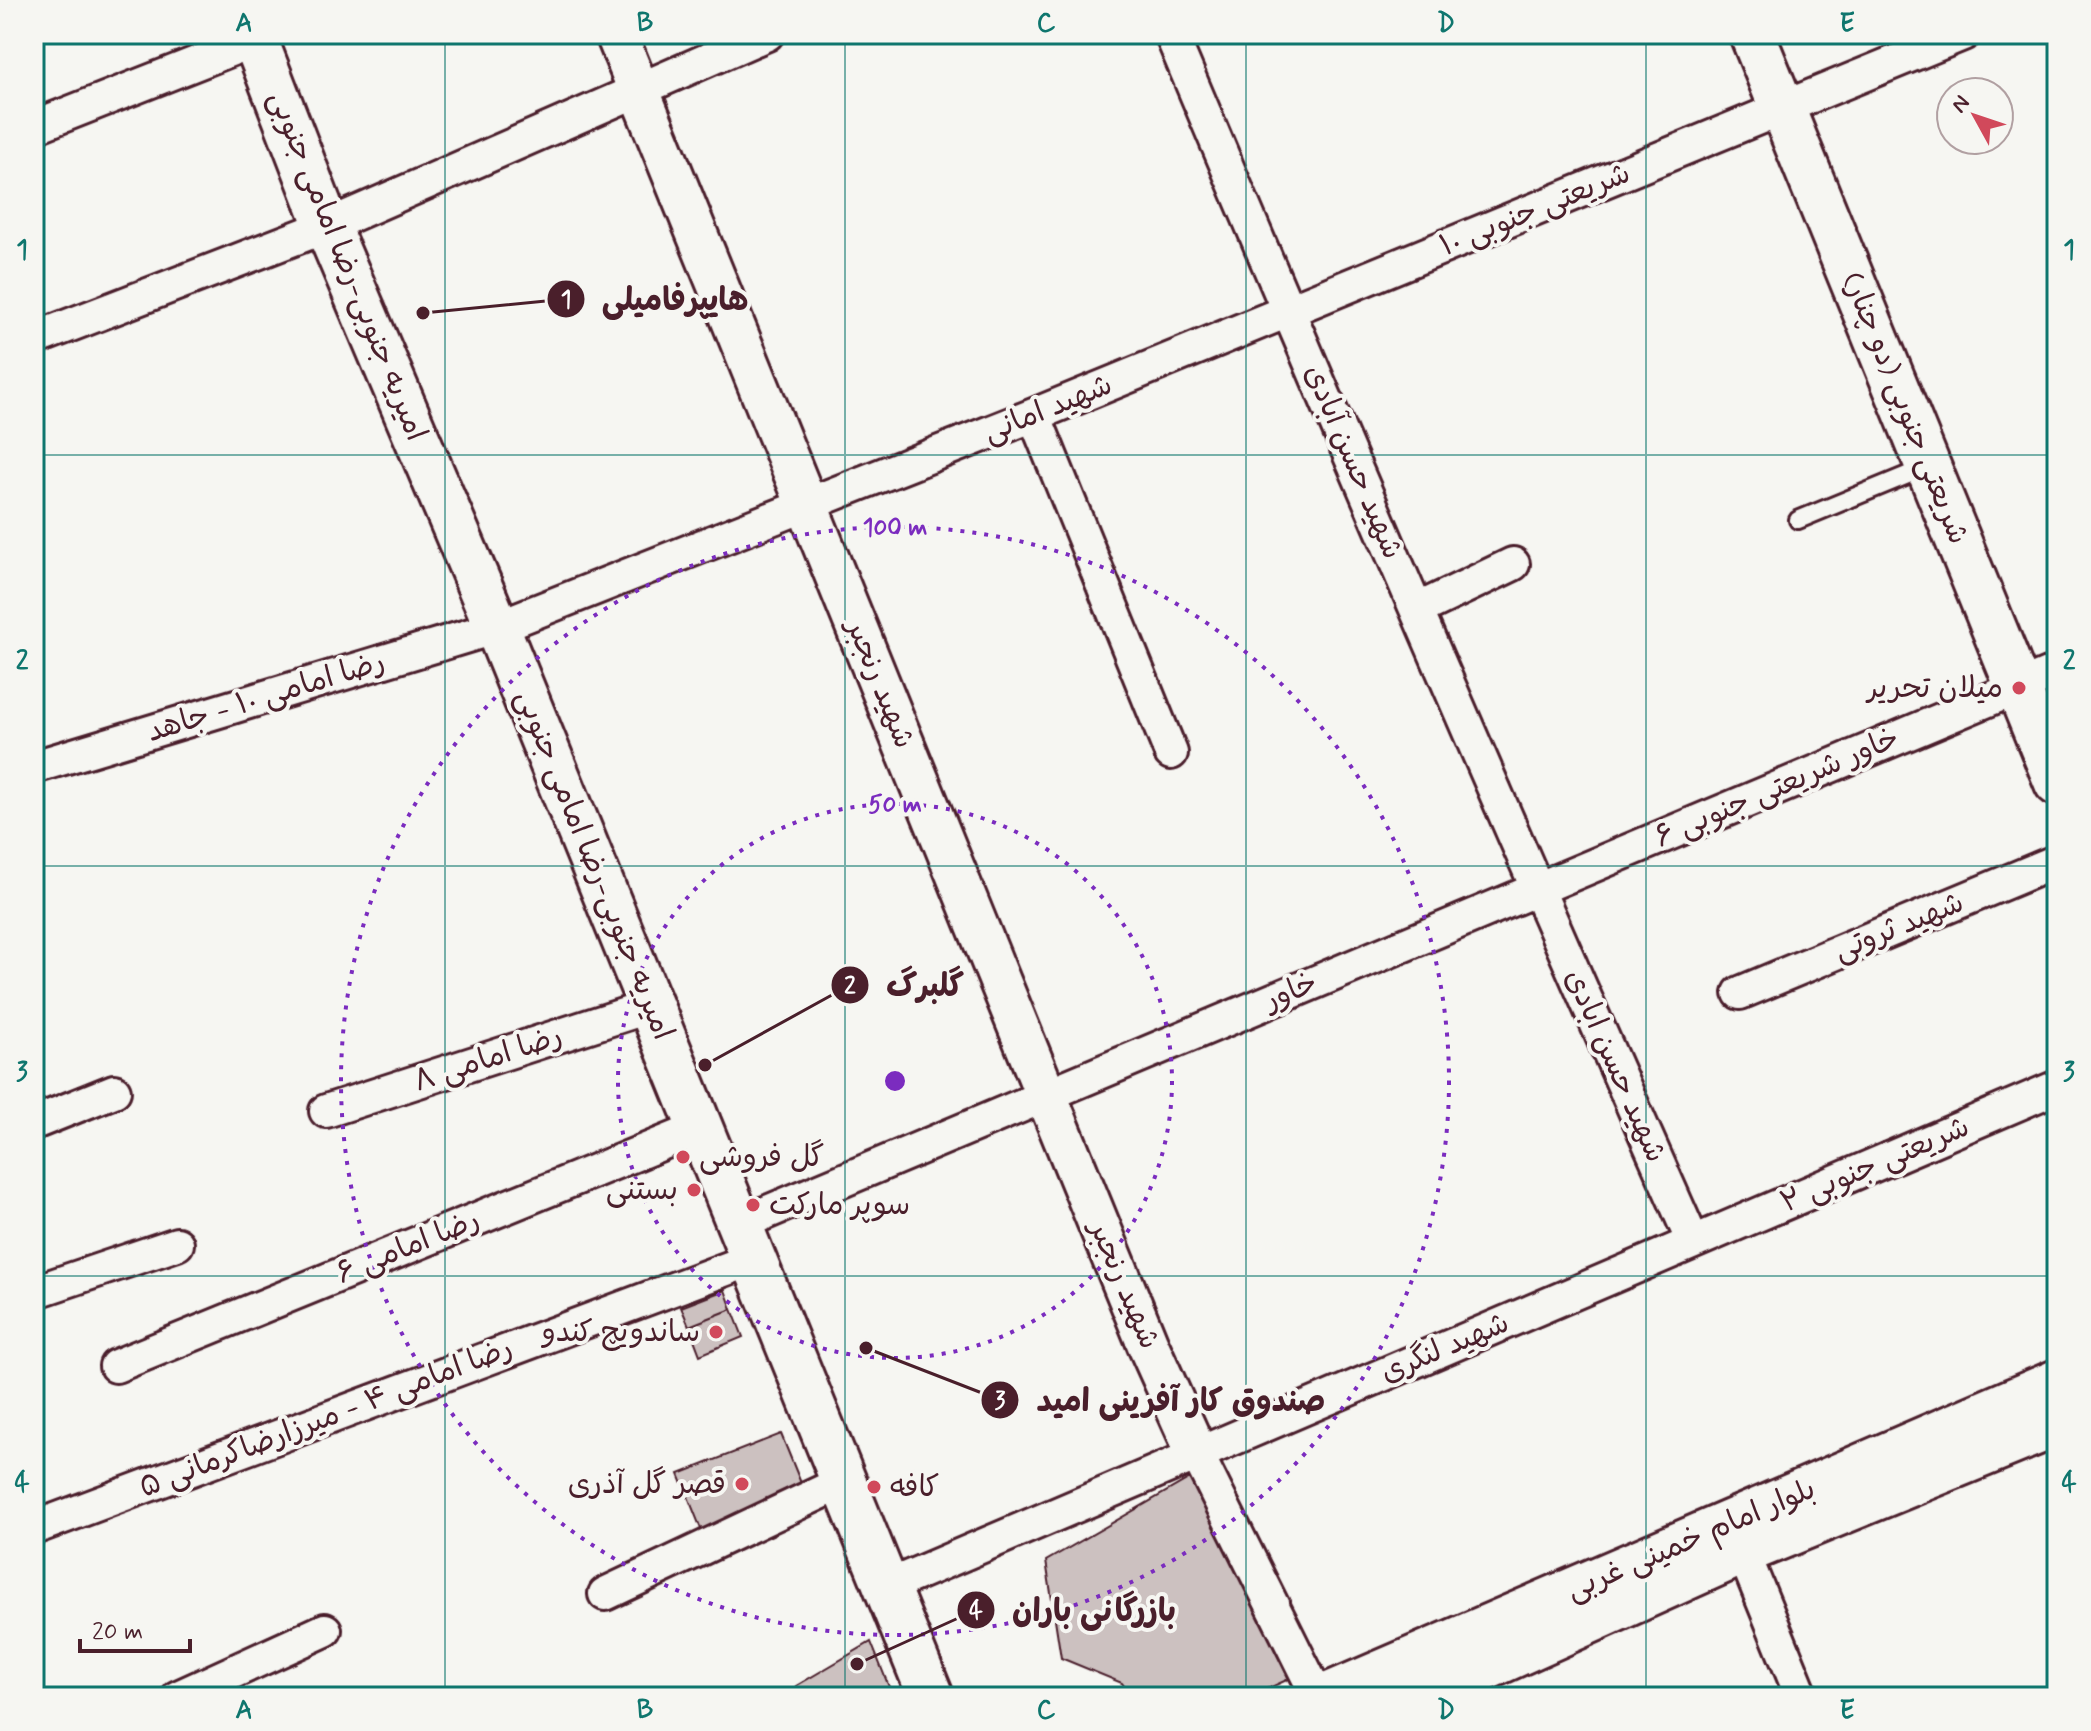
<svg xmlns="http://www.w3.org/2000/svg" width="2091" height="1731" font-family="Mynerve,'Playpen Sans Arabic',sans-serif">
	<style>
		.building { fill: #ccc1c0; stroke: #4a1f2b; stroke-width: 2 }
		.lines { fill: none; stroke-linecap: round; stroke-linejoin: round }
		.service-casing { stroke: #4a1f2b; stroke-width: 22 }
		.minor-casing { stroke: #4a1f2b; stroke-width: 38 }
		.tertiary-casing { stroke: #4a1f2b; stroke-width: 46 }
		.secondary-casing { stroke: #4a1f2b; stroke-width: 50 }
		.primary-casing { stroke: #4a1f2b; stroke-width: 50 }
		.service { stroke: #f6f6f2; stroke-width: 16 }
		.minor { stroke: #f6f6f2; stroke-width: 32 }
		.tertiary { stroke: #f6f6f2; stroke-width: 40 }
		.secondary { stroke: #f6f6f2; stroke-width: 44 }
		.primary { stroke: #f6f6f2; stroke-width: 44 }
		.grid { fill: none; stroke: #0f766e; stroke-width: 2; stroke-opacity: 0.55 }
		.ring { fill: none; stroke: #7b2cbf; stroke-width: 4; stroke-dasharray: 4 8 }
		.poi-dot { fill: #d1495b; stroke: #f6f6f2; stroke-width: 3 }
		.labels { text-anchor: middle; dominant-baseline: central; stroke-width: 8; stroke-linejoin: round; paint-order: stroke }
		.street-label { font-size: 30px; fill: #4a1f2b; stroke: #f6f6f2 }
		.poi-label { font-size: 30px; fill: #4a1f2b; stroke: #f6f6f2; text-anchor: end }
		.centre { fill: #7b2cbf; stroke: #f6f6f2; stroke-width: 4 }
		.ring-label { font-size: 24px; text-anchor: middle; font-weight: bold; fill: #7b2cbf; stroke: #f6f6f2; stroke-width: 8; stroke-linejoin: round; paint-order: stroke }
		.leader { fill: none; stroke: #4a1f2b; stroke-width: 3 }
		.callout-dot { fill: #4a1f2b; stroke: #f6f6f2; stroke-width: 3 }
		.mark-label { font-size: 24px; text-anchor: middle; font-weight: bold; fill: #fff }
		.callout-label { font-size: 32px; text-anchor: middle; font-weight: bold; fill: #4a1f2b; stroke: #f6f6f2; stroke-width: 8; stroke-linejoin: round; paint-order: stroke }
		.neatline { fill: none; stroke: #0f766e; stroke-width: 3 }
		.grid-label { font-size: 26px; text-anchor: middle; font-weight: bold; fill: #0f766e }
	</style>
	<rect width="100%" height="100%" fill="#f6f6f2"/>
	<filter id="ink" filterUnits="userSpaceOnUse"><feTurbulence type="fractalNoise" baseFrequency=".0125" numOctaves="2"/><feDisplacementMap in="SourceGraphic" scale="16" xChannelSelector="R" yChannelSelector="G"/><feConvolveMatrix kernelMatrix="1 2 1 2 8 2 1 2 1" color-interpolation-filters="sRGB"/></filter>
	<g filter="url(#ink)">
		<!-- building -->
		<path class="building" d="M725 1290 732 1309 689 1326 681 1307Z
			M732 1309 743 1337 700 1355 689 1326Z
			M781 1434 805 1493 703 1534 679 1474Z
			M1192 1477 1289 1679 1249 1697H1132L1122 1683 1061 1658 1046 1561Z
			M871 1642 893 1697H803L796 1686Z"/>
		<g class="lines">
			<!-- service casing -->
			<g class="service-casing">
				<path id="service" d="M1798 520 1927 467"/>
			</g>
			<!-- minor casing -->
			<g class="minor-casing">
				<path id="minor" d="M1171 34C1341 438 1515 841 1693 1242
					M34 127 255 40
					M34 339 327 226 767 34
					M1034 415 1171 753
					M1417 610 1513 564
					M34 767 497 627 1034 415 1963 34
					M1740 993 2057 861
					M326 1111 651 1006
					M34 1123 114 1091
					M739 1224 2057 671
					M34 1292 177 1244
					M116 1366 700 1128
					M1197 1454 1318 1697
					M34 1528 753 1259
					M1743 1552 1802 1697
					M886 1587 2057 1087
					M605 1594 843 1482
					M178 1697 325 1630"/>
			</g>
			<!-- tertiary casing -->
			<g class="tertiary-casing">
				<path id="tertiary" d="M616 34 1046 1095 1148 1345 1197 1454"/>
			</g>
			<!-- secondary casing -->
			<g class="secondary-casing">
				<path id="secondary" d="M253 34 327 226 497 627 931 1697
					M1752 34 2057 783"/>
			</g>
			<!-- primary casing -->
			<g class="primary-casing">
				<path id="primary" d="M1325 1697 2057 1382
					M1421 1697 1743 1552 2057 1424"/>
			</g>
			<!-- service -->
			<use href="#service" class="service"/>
			<!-- minor -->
			<use href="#minor" class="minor"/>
			<!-- tertiary -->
			<use href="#tertiary" class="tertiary"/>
			<!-- secondary -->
			<use href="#secondary" class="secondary"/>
			<!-- primary -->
			<use href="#primary" class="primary"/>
		</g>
	</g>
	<!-- grid -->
	<path class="grid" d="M445 34V1697M845 34V1697M1246 34V1697M1646 34V1697M34 455H2057M34 866H2057M34 1276H2057"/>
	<!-- distance rings -->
	<g class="ring">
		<circle cx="895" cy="1081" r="277"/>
		<circle cx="895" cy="1081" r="554"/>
	</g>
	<!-- markers -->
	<g class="poi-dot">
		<circle cx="2019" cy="688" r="8"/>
		<circle cx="683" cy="1157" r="8"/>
		<circle cx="694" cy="1190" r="8"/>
		<circle cx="753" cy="1205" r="8"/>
		<circle cx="716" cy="1332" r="8"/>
		<circle cx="742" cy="1484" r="8"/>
		<circle cx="874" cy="1487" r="8"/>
	</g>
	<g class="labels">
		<!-- street labels -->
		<g class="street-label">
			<text transform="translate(1535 210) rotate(-22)">شریعتی جنوبی ۱۰</text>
			<text transform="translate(347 266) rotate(68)">امیریه جنوبی-رضا امامی جنوبی</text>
			<text transform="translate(1905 408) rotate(68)">شریعتی جنوبی (دو چنار)</text>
			<text transform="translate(1048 409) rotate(-22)">شهید امانی</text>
			<text transform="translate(1353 462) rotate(67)">شهید حسن آبادی</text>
			<text transform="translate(880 684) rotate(68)">شهید رنجبر</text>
			<text transform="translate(266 697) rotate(-17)">رضا امامی ۱۰ - جاهد</text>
			<text transform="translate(1777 788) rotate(-23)">خاور شریعتی جنوبی ۶</text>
			<text transform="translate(594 865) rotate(68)">امیریه جنوبی-رضا امامی جنوبی</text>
			<text transform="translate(1899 927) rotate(-22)">شهید ثروتی</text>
			<text transform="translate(1291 992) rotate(-23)">خاور</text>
			<text transform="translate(488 1059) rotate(-18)">رضا امامی ۸</text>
			<text transform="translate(1615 1066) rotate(66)">شهید حسن ابادی</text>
			<text transform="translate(1875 1165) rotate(-23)">شریعتی جنوبی ۲</text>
			<text transform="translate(408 1247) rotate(-22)">رضا امامی ۶</text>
			<text transform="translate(1124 1285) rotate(67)">شهید رنجبر</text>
			<text transform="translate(1445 1348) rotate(-23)">شهید لنگری</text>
			<text transform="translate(326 1418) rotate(-21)">رضا امامی ۴ - میرزارضاکرمانی ۵</text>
			<text transform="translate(1691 1540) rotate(-23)">بلوار امام خمینی غربی</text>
		</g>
		<!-- poi labels -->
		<g class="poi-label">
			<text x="2003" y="688">میلان تحریر</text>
			<text x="699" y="1157" text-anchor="start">گل فروشی</text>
			<text x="678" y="1190">بستنی</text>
			<text x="769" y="1205" text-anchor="start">سوپر مارکت</text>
			<text x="700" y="1332">ساندویچ کندو</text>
			<text x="726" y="1484">قصر گل آذری</text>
			<text x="890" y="1487" text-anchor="start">کافه</text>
		</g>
	</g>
	<circle cx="895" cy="1081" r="12" class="centre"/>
	<g class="ring-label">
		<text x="895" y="535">100 m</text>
		<text x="895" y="812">50 m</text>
	</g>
	<!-- callouts -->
	<path class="leader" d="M423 313L566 299M705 1065L850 985M866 1348L1000 1400M857 1664L976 1610"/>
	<g class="callout-dot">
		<circle cx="423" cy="313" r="8"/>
		<circle cx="705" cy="1065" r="8"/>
		<circle cx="866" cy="1348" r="8"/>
		<circle cx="857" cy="1664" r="8"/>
		<circle cx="566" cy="299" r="20"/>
		<circle cx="850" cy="985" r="20"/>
		<circle cx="1000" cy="1400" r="20"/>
		<circle cx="976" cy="1610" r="20"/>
	</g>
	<g class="mark-label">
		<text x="566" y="307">1</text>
		<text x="850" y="993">2</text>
		<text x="1000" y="1408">3</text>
		<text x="976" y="1618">4</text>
	</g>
	<g class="callout-label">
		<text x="675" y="310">هایپرفامیلی</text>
		<text x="925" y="996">گلبرگ</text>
		<text x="1181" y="1411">صندوق کار آفرینی امید</text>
		<text x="1094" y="1621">بازرگانی باران</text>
	</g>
	<!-- margin -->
	<rect width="2091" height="1731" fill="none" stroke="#f6f6f2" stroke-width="88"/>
	<!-- north arrow -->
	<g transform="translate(1975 116) rotate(310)"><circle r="38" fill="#f6f6f2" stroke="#b1a0a2" stroke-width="2"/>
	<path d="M0-6L14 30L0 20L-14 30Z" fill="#d1495b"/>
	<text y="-12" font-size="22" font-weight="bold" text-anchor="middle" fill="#4a1f2b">N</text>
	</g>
	<!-- scale -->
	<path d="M80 1639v12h110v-12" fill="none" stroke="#4a1f2b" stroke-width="4"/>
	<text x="92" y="1639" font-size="24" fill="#4a1f2b" stroke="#f6f6f2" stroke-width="6" paint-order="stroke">20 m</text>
	<rect x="44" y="44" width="2003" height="1643" class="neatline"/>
	<g class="grid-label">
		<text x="244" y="31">A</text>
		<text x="645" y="31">B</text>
		<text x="1046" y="31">C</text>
		<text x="1446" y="31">D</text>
		<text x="1847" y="31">E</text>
		<text x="22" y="258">1</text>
		<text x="2069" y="258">1</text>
		<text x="22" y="669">2</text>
		<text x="2069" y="669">2</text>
		<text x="22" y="1080">3</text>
		<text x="2069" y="1080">3</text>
		<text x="22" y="1491">4</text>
		<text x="2069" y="1491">4</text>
		<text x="244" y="1718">A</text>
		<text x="645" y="1718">B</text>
		<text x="1046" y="1718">C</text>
		<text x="1446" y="1718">D</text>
		<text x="1847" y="1718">E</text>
	</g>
</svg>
